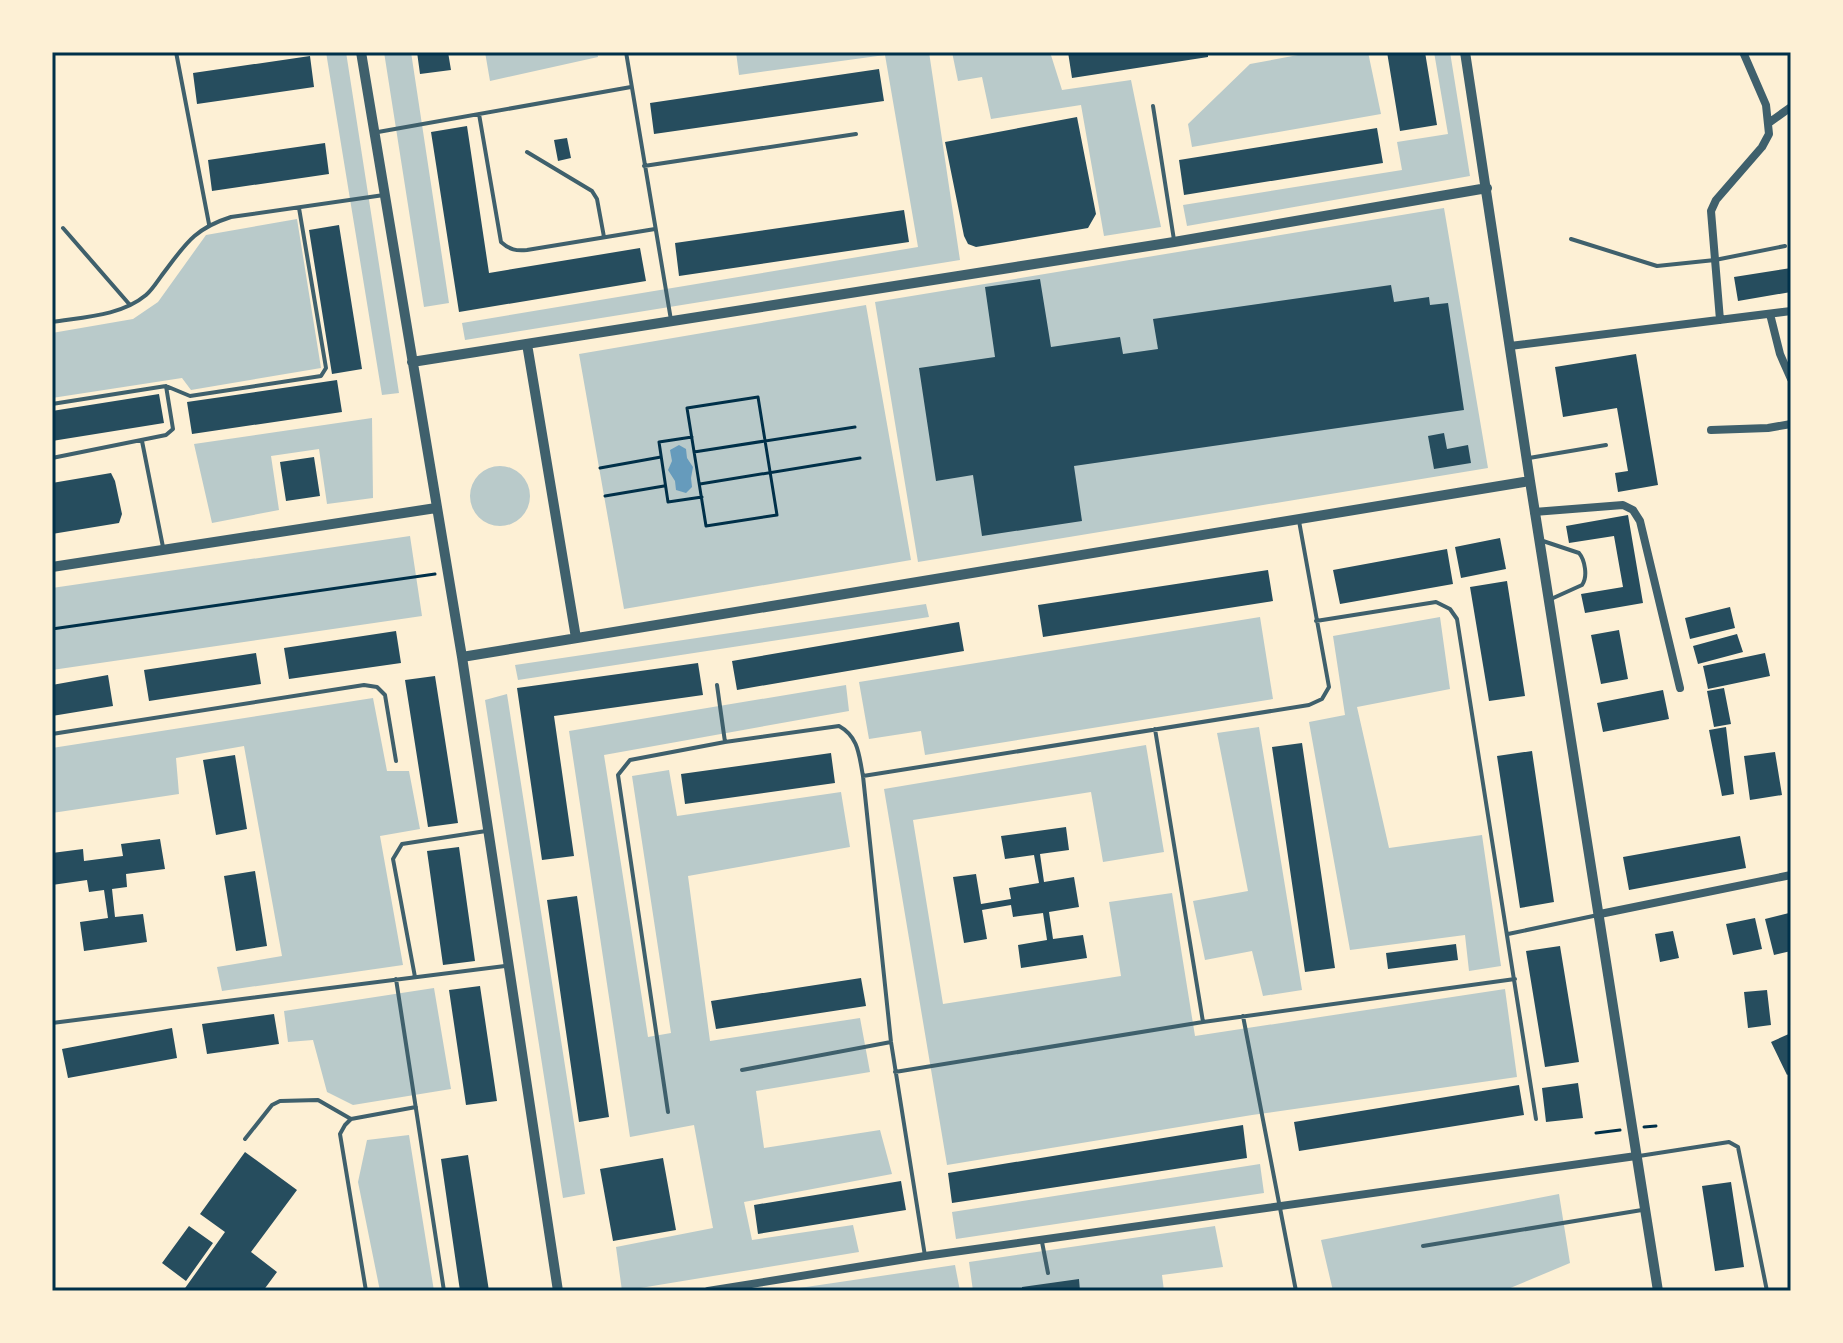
<svg xmlns="http://www.w3.org/2000/svg" width="1843" height="1343" font-family="'Alegreya Sans',sans-serif">
	<style>
		.green { fill: #b9caca }
		.water { fill: #669bbc }
		.building { fill: #264d5e }
		.lines { fill: none; stroke-linecap: round; stroke-linejoin: round }
		.path { stroke: #003049; stroke-width: 3 }
		.service { stroke: #3f606c; stroke-width: 4 }
		.minor { stroke: #3f606c; stroke-width: 8 }
		.tertiary { stroke: #3f606c; stroke-width: 10 }
		.neatline { fill: none; stroke: #003049; stroke-width: 3 }
	</style>
	<rect width="100%" height="100%" fill="#fdf0d5"/>
	<!-- green -->
	<path class="green" d="M326 52H346L399 393 382 395Z
		M384 52H411L449 303 424 307Z
		M485 52H597L598 57 490 81Z
		M736 52H929L960 260 465 340 462 323 918 247 885 55 739 75Z
		M952 52H1050L1062 90 1131 80 1161 227 1104 236 1081 105 991 119 982 77 958 81Z
		M1314 52H1368L1381 114 1192 147 1188 124 1250 64Z
		M1434 52H1450L1470 176 1187 226 1183 205 1402 170 1397 142 1448 134Z
		M1444 208 1488 468 918 562 875 302Z
		M297 219 321 368 191 390 182 378 52 398V333L133 319 158 302 206 235Z
		M866 305 911 560 624 609 579 354Z
		M372 418 373 498 327 504 319 449 271 456 279 510 212 523 194 444Z
		M470 496a30 30 0 1 1 60 0a30 30 0 1 1-60 0Z
		M410 536 422 616 52 670V588Z
		M926 604 929 617 518 680 515 665Z
		M1260 617 1273 699 925 755 921 731 869 739 859 682Z
		M1440 617 1450 689 1357 707 1389 848 1482 835 1501 966 1469 971 1465 935 1350 950 1309 722 1345 715 1333 636Z
		M846 685 849 711 604 755 648 1037 671 1033 632 776 669 770 677 816 841 792 850 847 688 876 710 1041 860 1018 870 1072 756 1091 764 1148 880 1130 892 1174 744 1202 752 1240 853 1225 859 1252 622 1291 616 1247 713 1228 694 1125 630 1137 569 731Z
		M507 694 585 1194 563 1198 485 700Z
		M373 698 387 771H409L420 829 380 836 403 965 222 991 217 967 282 956 244 746 176 758 179 794 52 813V748Z
		M1259 727 1302 990 1263 996 1252 951 1205 960 1193 901 1248 891 1217 733Z
		M1146 745 1164 852 1103 862 1091 792 913 820 943 1004 1121 976 1109 902 1172 893 1195 1036 1505 989 1517 1077 1252 1115 947 1165 884 789Z
		M434 988 451 1089 353 1105 327 1092 313 1040 288 1042 284 1011Z
		M409 1135 434 1291H380L358 1182 367 1140Z
		M1260 1164 1264 1193 956 1239 952 1212Z
		M1559 1194 1570 1263 1503 1291H1333L1321 1240Z
		M1215 1226 1223 1267 1162 1275 1164 1291H973L969 1262Z
		M955 1265 960 1291H779Z"/>
	<!-- water -->
	<path class="water" d="M679 445 686 449 687 458 693 467 691 478 692 487 686 493 676 490 675 481 668 470 672 461 670 450Z"/>
	<!-- building -->
	<path class="building" d="M417 52H448L451 70 420 74Z
		M1068 52H1208V57L1072 78Z
		M1387 52H1425L1437 125 1400 131Z
		M310 56 314 87 197 104 193 73Z
		M879 69 884 101 654 134 650 103Z
		M1077 117 1096 214 1088 228 976 247 968 244 964 236 945 142Z
		M467 126 489 273 640 248 646 281 459 312 431 132Z
		M1377 128 1383 163 1184 195 1179 160Z
		M567 138 571 158 558 161 554 140Z
		M325 143 329 174 212 191 208 160Z
		M904 210 909 242 679 276 675 243Z
		M339 225 362 369 332 374 309 230Z
		M1791 268V292L1738 301 1734 277Z
		M1040 279 1051 347 1120 337 1123 354 1158 349 1153 319 1391 285 1394 302 1429 297 1430 305 1448 303 1464 410 1074 466 1082 521 982 536 973 475 936 481 919 368 995 357 985 287Z
		M1636 354 1658 485 1618 492 1615 473 1628 471 1617 408 1563 417 1555 367Z
		M337 380 342 412 192 434 187 402Z
		M159 394 164 423 52 441V411Z
		M1444 433 1447 449 1468 445 1471 463 1434 469 1428 436Z
		M314 457 320 496 286 501 280 462Z
		M111 473 115 481 122 514 119 523 52 534V483Z
		M1628 515 1643 603 1585 613 1581 594 1623 587 1614 536 1569 543 1566 526Z
		M1500 538 1506 569 1461 578 1455 547Z
		M1447 549 1453 584 1340 604 1333 570Z
		M1268 570 1273 601 1043 637 1038 605Z
		M1507 581 1525 696 1489 701 1470 587Z
		M1730 607 1735 628 1690 639 1685 618Z
		M959 622 964 651 737 690 732 661Z
		M1619 630 1628 679 1601 684 1591 635Z
		M396 631 401 663 289 679 284 648Z
		M1737 634 1743 652 1698 664 1693 646Z
		M256 653 261 684 149 701 144 670Z
		M1765 653 1770 676 1708 689 1703 666Z
		M698 663 703 695 554 716 574 856 542 860 517 688Z
		M108 675 113 706 52 716V685Z
		M435 676 458 823 428 827 405 680Z
		M1724 688 1731 724 1714 727 1707 691Z
		M1663 690 1669 719 1603 732 1597 703Z
		M1726 727 1734 794 1722 796 1709 730Z
		M1302 743 1335 968 1305 972 1272 747Z
		M1532 751 1554 902 1520 908 1497 756Z
		M1775 752 1782 795 1750 800 1744 756Z
		M831 753 835 783 685 804 681 774Z
		M235 755 247 829 216 835 203 760Z
		M1066 827 1069 850 1040 854 1044 882 1074 877 1079 907 1049 912 1053 939 1083 935 1087 958 1021 968 1018 945 1047 940 1043 913 1013 917 1011 905 982 910 987 939 964 943 953 877 976 874 981 904 1011 899 1009 888 1039 883 1034 855 1005 859 1001 836Z
		M1740 836 1746 868 1629 890 1623 857Z
		M160 839 165 869 126 874 127 887 112 889 115 917 143 914 147 942 84 951 80 922 108 918 104 890 89 892 87 880 52 885V853L83 849 84 861 123 856 121 844Z
		M459 847 475 961 443 965 427 851Z
		M255 871 267 946 236 951 224 876Z
		M577 896 609 1117 579 1122 547 900Z
		M1789 913 1791 951 1774 955 1765 919Z
		M1755 918 1762 949 1733 955 1726 924Z
		M1673 931 1679 958 1660 962 1655 934Z
		M1456 944 1458 960 1388 969 1386 953Z
		M1560 946 1579 1062 1545 1067 1526 951Z
		M861 978 866 1006 716 1029 711 1001Z
		M480 986 497 1101 466 1105 449 990Z
		M1767 990 1771 1025 1748 1028 1744 992Z
		M274 1014 279 1044 207 1054 202 1024Z
		M172 1028 177 1058 68 1078 62 1049Z
		M1791 1033V1073L1787 1075 1771 1042Z
		M1578 1083 1583 1118 1546 1122 1542 1088Z
		M1519 1085 1524 1115 1299 1151 1294 1122Z
		M1243 1125 1247 1158 952 1203 948 1173Z
		M245 1152 297 1190 251 1252 277 1272 263 1291H183L225 1232 200 1214Z
		M468 1155 489 1291H460L441 1159Z
		M663 1158 676 1230 613 1241 600 1169Z
		M901 1181 906 1210 758 1234 754 1205Z
		M1731 1182 1744 1267 1715 1271 1702 1186Z
		M189 1226 213 1243 186 1281 162 1263Z
		M1079 1279 1080 1291H1022V1287Z"/>
	<g class="lines">
		<!-- path -->
		<path class="path" d="M758 397 777 515 706 526 687 408Z
			M692 437 659 442 668 502 702 497
			M694 452 855 427
			M600 468 661 457
			M700 484 860 458
			M605 496 664 486
			M52 629 435 574
			M1644 1127 1656 1126
			M1596 1133 1620 1130"/>
		<!-- service -->
		<path class="service" d="M176 52 209 224
			M626 52 671 320
			M1153 106 1174 240
			M479 114 501 242C510 250 516 251 527 250L655 229
			M378 132 631 87
			M527 152 592 191 597 199 604 237
			M644 166 856 134
			M63 228 130 305
			M1571 239 1657 266 1715 260 1785 246
			M52 322C83 317 121 316 146 295 152 290 157 282 162 275 185 245 193 229 231 217L384 195
			M52 404 166 386 190 396 321 376 326 368 299 208
			M142 441 163 547
			M52 458 166 435 173 429 166 386
			M1529 458 1606 445
			M1543 541 1579 553C1585 560 1588 577 1582 585L1551 599
			M1316 621 1436 602 1450 609 1457 619 1536 1119
			M717 685 725 742
			M1155 729 1203 1022
			M52 734 364 685 377 687 385 695 396 761
			M863 776 1309 705 1322 699 1329 687 1299 521
			M1508 934 1598 915
			M415 977 393 859 402 844 486 831
			M396 979 444 1291
			M1243 1016 1296 1291
			M52 1023 505 966
			M742 1070 891 1042
			M895 1072 1203 1022 1515 979
			M668 1112 618 775 630 760 725 742 839 726C859 737 859 756 863 776L891 1042 925 1256
			M245 1139 272 1105 280 1101 318 1100 351 1119
			M1639 1156 1729 1142 1738 1147 1767 1291
			M1042 1242 1048 1273
			M1423 1246 1642 1210
			M366 1291 340 1134 345 1125 351 1119 416 1107"/>
		<!-- minor -->
		<path class="minor" d="M1770 122 1791 107
			M1770 314 1780 354 1791 379
			M1720 320 1711 211 1716 200 1762 147 1769 134 1766 105 1743 52
			M1510 346 1791 311
			M1711 430 1768 428 1791 424
			M1534 512 1623 505 1633 510 1640 521 1680 688
			M1600 914 1791 875
			M708 1291 925 1256 1636 1156"/>
		<!-- tertiary -->
		<path class="tertiary" d="M361 52 462 657 558 1291
			M1465 52 1530 481 1658 1291
			M527 344 576 638
			M412 362 1174 242 1487 188
			M52 567 436 508
			M462 657 1530 481"/>
	</g>
	<!-- border -->
	<rect width="1843" height="1343" fill="none" stroke="#fdf0d5" stroke-width="108"/>
	<rect x="54" y="54" width="1735" height="1235" class="neatline"/>
</svg>
